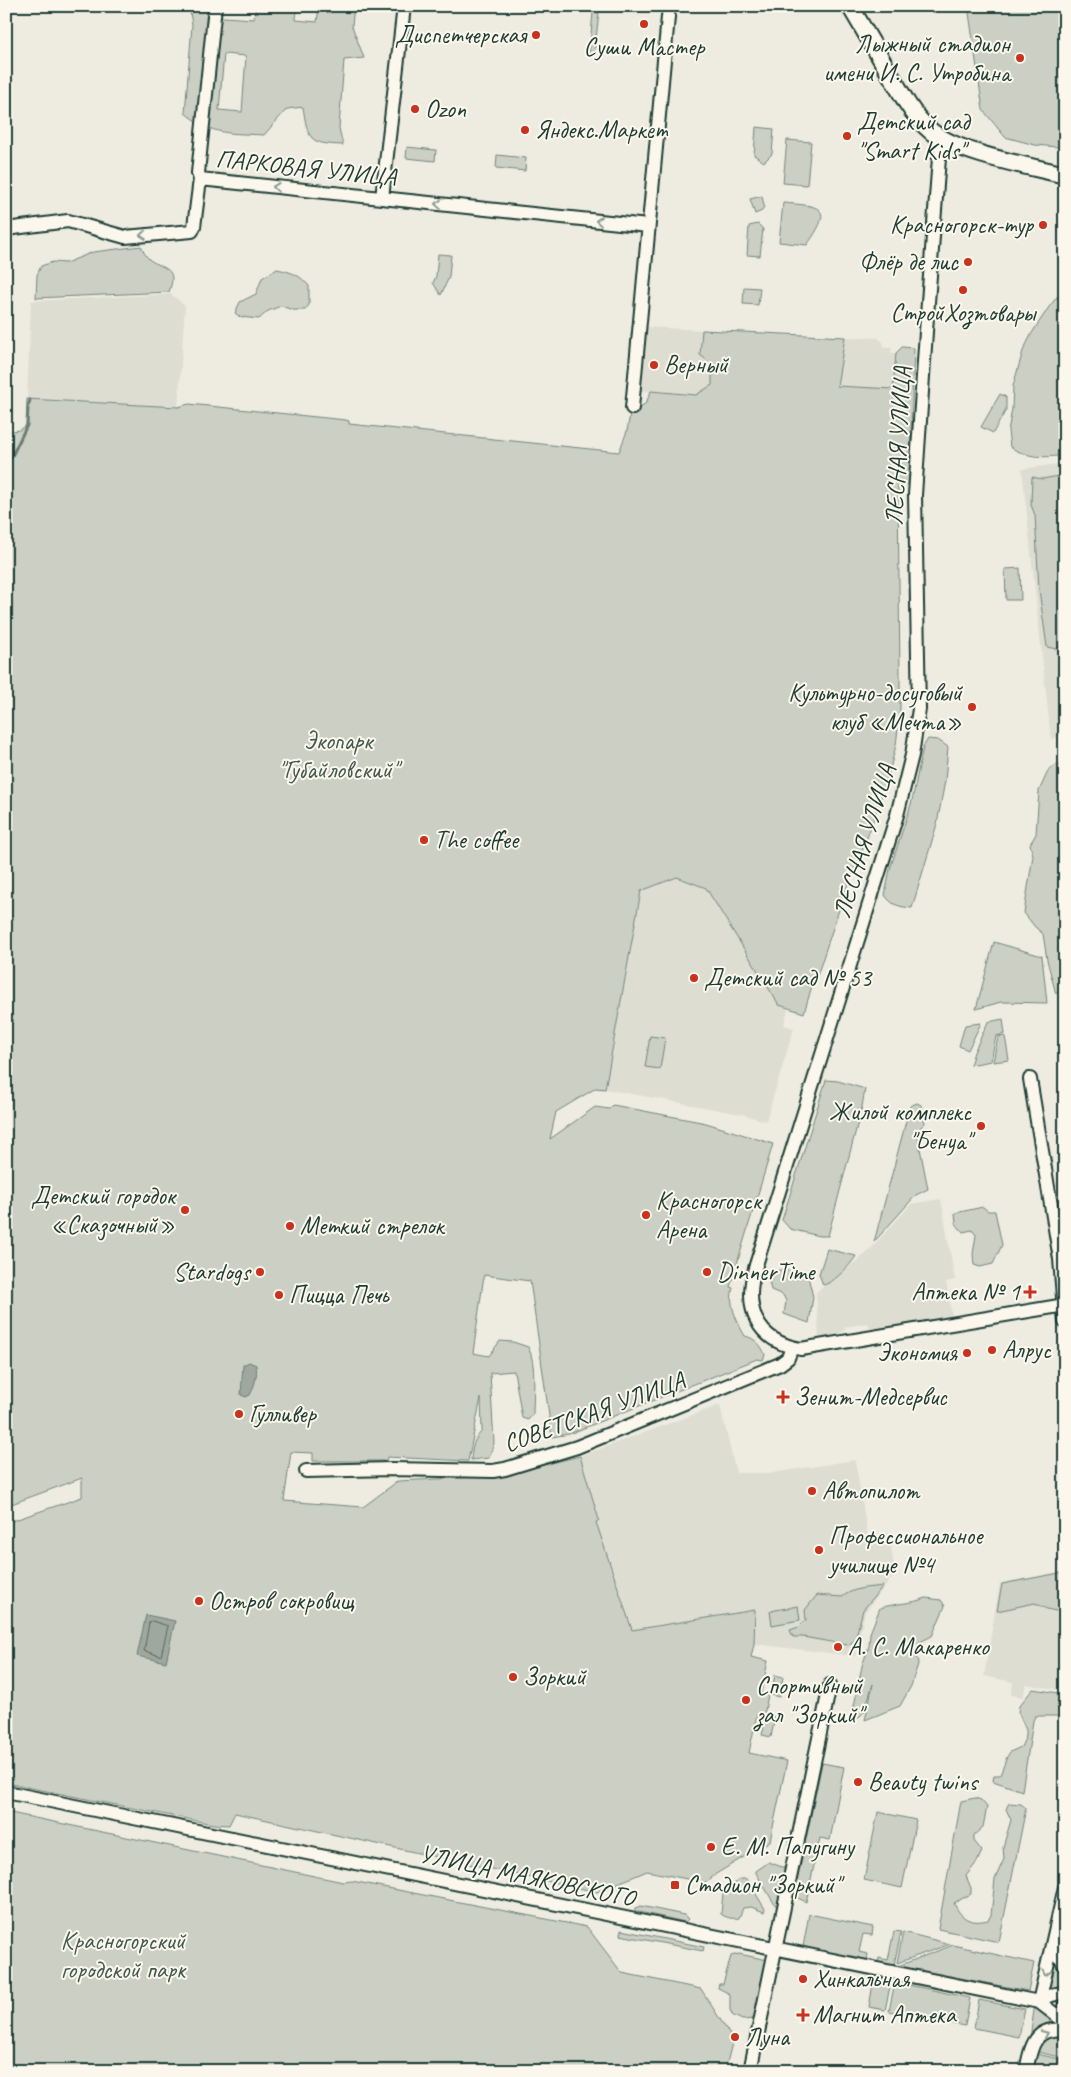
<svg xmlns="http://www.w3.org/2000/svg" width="1071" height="2077" font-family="Caveat,sans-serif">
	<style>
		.built { fill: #ddddd2 }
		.green { fill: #cbcfc4; stroke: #75867c; fill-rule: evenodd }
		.water { fill: #9fa89f; stroke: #6c7d74 }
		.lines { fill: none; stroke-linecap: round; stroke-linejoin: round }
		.shore { stroke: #52685f; stroke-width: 1 }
		.stream { stroke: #6c7d74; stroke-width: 3 }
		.minor-casing { stroke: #1f3d34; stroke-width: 16 }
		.major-casing { stroke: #1f3d34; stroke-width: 20 }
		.minor { stroke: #fbf7ec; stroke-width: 12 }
		.major { stroke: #fbf7ec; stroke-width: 16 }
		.oneway { stroke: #8d9a90 }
		.poi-dot { fill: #c8321e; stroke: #fbf7ec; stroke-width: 2 }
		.labels { text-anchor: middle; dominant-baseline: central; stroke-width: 4; stroke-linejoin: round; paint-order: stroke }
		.poi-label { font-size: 25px; fill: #1f3d34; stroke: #fbf7ec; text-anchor: start }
		.street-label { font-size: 25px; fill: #1f3d34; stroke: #fbf7ec }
		.park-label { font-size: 25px; fill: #415a51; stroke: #fbf7ec }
	</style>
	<rect width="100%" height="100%" fill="#eeece1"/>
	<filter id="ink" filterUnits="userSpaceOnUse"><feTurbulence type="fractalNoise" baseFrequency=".02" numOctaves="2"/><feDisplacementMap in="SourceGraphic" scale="10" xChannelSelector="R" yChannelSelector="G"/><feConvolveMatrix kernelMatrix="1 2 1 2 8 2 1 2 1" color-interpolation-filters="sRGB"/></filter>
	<g filter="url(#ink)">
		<!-- built -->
		<path class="built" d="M171 294 185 306 178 407 27 399 31 301Z
			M647 327 702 330 700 355 712 364V385L696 395 642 391Z
			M845 337 878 338 883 342 884 348H892L891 353H896L893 390 837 386Z
			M1065 463V736L1051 739 1022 469Z
			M677 877 706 888 779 1005 788 1009 784 1025 794 1028 766 1121 741 1114 605 1089 641 891Z
			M941 1199 955 1280 946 1282 952 1316 872 1330 867 1323 845 1327V1330L837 1336 819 1338 816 1292 867 1253 911 1204Z
			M720 1405 736 1473H772L855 1460 868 1536 889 1533 895 1574 865 1612 855 1656 754 1644 755 1610 632 1630 596 1521 599 1520 580 1456Z
			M1065 1571V1691L1026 1684 1023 1697 1011 1695 1013 1682 984 1676 1000 1583Z"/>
		<!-- green -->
		<path class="green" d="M189 6H208V16L254 19 256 6H297L296 20 317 22 319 6H354L352 26 364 58 344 60 339 128 343 145C309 144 308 140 303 107L287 109 264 135C230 133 213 136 185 113L192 25ZM224 54 246 56 242 112 219 110Z
			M968 6H1065V152L1058 147 1035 145 1005 137 983 110Z
			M593 12 599 13 594 56H589Z
			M756 127 774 129 772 154 764 162 754 155Z
			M787 140 811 142 807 185 783 183Z
			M407 147 436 150 435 161 406 158Z
			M497 155 526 158 525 171 496 168Z
			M762 196 764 206 762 211 755 214 750 199Z
			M783 203C821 206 835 206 807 245L779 242Z
			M758 224 763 229 760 256 747 255 749 226Z
			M141 246C143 251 146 257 150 260 165 270 178 267 169 292L36 298 37 275 41 266 53 262 66 263 93 252Z
			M438 254 451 255 449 277 441 295 433 283 436 276Z
			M277 269C292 272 300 275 309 286V305L305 310H293L281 306 268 311 259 319 240 317 235 313 240 302 256 294 262 278Z
			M744 287 760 288 758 305 743 304Z
			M1065 293V455C1044 458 1028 458 1010 447L1008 431 1012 409 1013 386 1023 351 1032 333 1049 307 1057 297Z
			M702 330 845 337 837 386 893 389 896 353 902 347 914 348 909 484 898 485 900 679V712L896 745 888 777 865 844 846 889 817 976 814 979 804 1013 779 1005 706 888 677 877 641 891 605 1089 596 1088 556 1112 550 1139 595 1107 609 1109 613 1105 706 1123 773 1144 730 1287 733 1288C728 1304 737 1322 745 1336 755 1338 762 1346 765 1355L763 1360 757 1359 569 1434 552 1437 530 1281 484 1275 473 1353 489 1356 500 1341 513 1342 528 1347C537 1363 533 1396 533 1414L528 1420 522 1418 514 1371 490 1373 494 1443 489 1458 471 1460C472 1448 473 1440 482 1431L481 1398 468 1461 387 1457 386 1461H313V1453L291 1452 284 1501 363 1507 398 1481 497 1476 580 1456 599 1520 596 1522 632 1630 755 1610 754 1644 751 1657 768 1661 761 1693 768 1695 764 1715 757 1714 749 1753 787 1761 770 1841 711 1877V1879L703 1884 702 1882 647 1871 597 1892 235 1813 229 1825 213 1824 6 1783V1523L82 1497V1478L6 1506V432L19 430 26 426 27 399 178 407 189 404 346 420 349 421V424L619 452 627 431 630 414 646 403 651 391 696 395 712 385V364L700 355Z
			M1000 394 1006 397V410L993 433 981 427Z
			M1065 475V643L1056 649 1047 647 1039 590 1035 515 1031 505 1032 477 1042 479Z
			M1020 568 1021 600H1006L1005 569Z
			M928 739 938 740 948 747 945 781 937 824 912 908C900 907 891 905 885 895L890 869 912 801 923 747Z
			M1058 764 1065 767V931L1058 948 1065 967V986L1056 994 1047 960 1043 934 1035 927 1024 913 1033 855 1030 844 1036 834 1039 791 1049 769Z
			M994 942 1042 956 1047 1003 1001 1002 976 1009Z
			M1003 1019 1005 1034 996 1036 991 1061 970 1065 974 1052 988 1022Z
			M981 1023 968 1050 959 1046 965 1025Z
			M650 1036 665 1038 660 1069 645 1067Z
			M1005 1036 1009 1060 993 1062 998 1037Z
			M826 1080 838 1081 865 1089 862 1107 828 1236H819L790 1229 782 1220Z
			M917 1103 921 1105 925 1123 919 1129 918 1138 928 1189 916 1195 874 1242 910 1106Z
			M983 1207 988 1211H995L1002 1245 993 1264 980 1267 974 1265 973 1254 976 1235 972 1230 963 1232 956 1224 955 1213Z
			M827 1249 856 1256C851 1265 832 1284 823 1285L819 1274Z
			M778 1270 807 1272 813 1297 809 1323 784 1314 786 1301 783 1295 771 1290 769 1282Z
			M1065 1572V1613L1047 1609 1035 1603 997 1611 1002 1584Z
			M883 1586 863 1610 855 1640 848 1645 803 1637H793L790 1630 799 1627 806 1620 805 1610 817 1595 842 1597C855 1587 868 1588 883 1586Z
			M926 1598 941 1600 945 1606 932 1636 910 1647 907 1652 913 1654 919 1661 911 1686 900 1706 865 1720 873 1684 864 1712 857 1719 852 1716 862 1666 869 1646 870 1633 880 1608C895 1603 911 1604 926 1598Z
			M798 1606 800 1620 772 1625 770 1611Z
			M775 1675 783 1677 779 1697 771 1695Z
			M1033 1689 1065 1694V1717L1060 1716H1035L1033 1721 1022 1791 993 1781 994 1775H1000L1007 1757 1010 1752 1021 1747 1026 1736V1730L1018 1712 1019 1706Z
			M767 1715 775 1717 771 1737 762 1735Z
			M822 1763 844 1767 830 1840 820 1838 806 1902 794 1896Z
			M975 1798 981 1800 987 1807 983 1827 974 1835V1841L982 1851 977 1862 966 1876 971 1888V1894L954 1903C961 1919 970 1924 988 1920L991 1915 995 1879 1004 1859 1003 1847 1011 1820 1006 1809 1009 1803 1021 1804 1026 1808 999 1942 938 1929 961 1801Z
			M6 1812 343 1882 352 1881 587 1927 622 1973 701 1989 730 2035 729 2042 732 2043 725 2071H6Z
			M878 1812 916 1820 902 1888 864 1880Z
			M769 1862 787 1869 779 1906 775 1905 756 1873V1871Z
			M740 1879H747L765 1909 764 1912 751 1907 743 1908 739 1918C733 1919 726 1918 721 1914L723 1893Z
			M641 1906 684 1915 688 1919 685 1922 635 1911V1908Z
			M809 1914 873 1927 872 1935 863 1934 859 1952 868 1954 867 1960 803 1947Z
			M621 1930 704 1947 703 1951 620 1935Z
			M894 1931 901 1932 894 1965 878 1962 879 1958 888 1960Z
			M903 1932 950 1944 897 1963Z
			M953 1945 1034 1963 1028 1991 898 1966Z
			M739 1954 768 1960 755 2019 742 2020 732 2015 730 2010V1994L718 1988 719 1984H723L731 1956Z
			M1054 1957 1065 1972V1985L1048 1990Z
			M874 1978 891 1982 885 2010 869 2007Z
			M895 1982 970 1998 965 2026 889 2011Z
			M979 2000 1025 2009 1019 2037 974 2028Z
			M1036 2008 1056 2023 1030 2039 1034 2010Z
			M1051 2034 1065 2036V2058L1037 2052 1042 2041Z
			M1036 2054 1065 2060V2071H1033Z"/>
		<!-- water -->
		<path class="water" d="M249 1362 256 1365C258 1374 254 1388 250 1395L246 1397 241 1395 243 1365Z
			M146 1615 175 1621 166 1662 137 1656Z"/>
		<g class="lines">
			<!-- shore -->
			<path class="shore" d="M152 1621 168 1626 161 1656 144 1651 149 1623Z"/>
			<!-- stream -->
			<path class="stream" d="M28 406 30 400
				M11 458 27 425 28 409"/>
			<!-- minor casing -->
			<g class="minor-casing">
				<path id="minor" d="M943 140 939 158 928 302 915 495 919 709 912 755 897 815 756 1265C743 1307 755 1341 801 1349L1065 1305
					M200 179 198 173 215 6
					M382 198 404 6
					M6 229 68 221 125 237 192 231 194 227 200 179 648 226
					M632 408 669 6
					M1030 1079 1060 1259 1065 1322
					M306 1471 392 1469 493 1471 505 1469 577 1447 780 1364 788 1358 792 1347
					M6 1792 1039 2002 1065 2022
					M1053 1945 1065 1966
					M1039 2002 1065 1887
					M1039 2002 1048 1996 1065 1992
					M1065 2003 1063 2014 1065 2020
					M750 2071 830 1685
					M1026 2071C1031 2047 1034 2026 1065 2030"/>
			</g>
			<!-- major casing -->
			<g class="major-casing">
				<path id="major" d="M850 6 907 103C914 114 922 124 932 132 960 154 1029 166 1065 175"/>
			</g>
			<!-- minor -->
			<use href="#minor" class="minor"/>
			<!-- major -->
			<use href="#major" class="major"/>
		</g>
		<!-- one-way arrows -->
		<defs><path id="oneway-chevron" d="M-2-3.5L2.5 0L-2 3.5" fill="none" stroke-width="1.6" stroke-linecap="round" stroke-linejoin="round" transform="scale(1.25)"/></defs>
		<g class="oneway">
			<use href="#oneway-chevron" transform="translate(276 187) rotate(-174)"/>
			<use href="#oneway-chevron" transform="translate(438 204) rotate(-174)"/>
			<use href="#oneway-chevron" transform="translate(599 221) rotate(-174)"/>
			<use href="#oneway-chevron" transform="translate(143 235) rotate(176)"/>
			<use href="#oneway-chevron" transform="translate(1046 1973) rotate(103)"/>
			<use href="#oneway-chevron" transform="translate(1045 2034) rotate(-24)"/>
		</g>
	</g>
	<!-- markers -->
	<g class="poi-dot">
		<circle cx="644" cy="24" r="5"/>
		<circle cx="536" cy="35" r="5"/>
		<circle cx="1020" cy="58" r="5"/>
		<circle cx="415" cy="109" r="5"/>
		<circle cx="525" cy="130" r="5"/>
		<circle cx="847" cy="136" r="5"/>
		<circle cx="1043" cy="225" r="5"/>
		<circle cx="968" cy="262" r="5"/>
		<circle cx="963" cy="290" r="5"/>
		<circle cx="654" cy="365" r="5"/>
		<circle cx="972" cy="707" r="5"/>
		<circle cx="424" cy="840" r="5"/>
		<circle cx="694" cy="978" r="5"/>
		<circle cx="981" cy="1126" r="5"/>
		<circle cx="185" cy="1210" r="5"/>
		<circle cx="646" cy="1215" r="5"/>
		<circle cx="290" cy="1226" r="5"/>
		<circle cx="260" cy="1272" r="5"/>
		<circle cx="707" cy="1272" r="5"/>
		<path d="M1027.5 1284.5h5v5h5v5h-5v5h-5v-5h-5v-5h5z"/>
		<circle cx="279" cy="1295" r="5"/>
		<circle cx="992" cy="1350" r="5"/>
		<circle cx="967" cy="1353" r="5"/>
		<path d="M780.5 1389.5h5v5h5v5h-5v5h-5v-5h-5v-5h5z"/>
		<circle cx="239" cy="1414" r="5"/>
		<circle cx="812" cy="1491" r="5"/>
		<circle cx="819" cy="1550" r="5"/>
		<circle cx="199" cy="1601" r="5"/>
		<circle cx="838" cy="1647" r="5"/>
		<circle cx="513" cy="1677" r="5"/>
		<circle cx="746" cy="1700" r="5"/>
		<circle cx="858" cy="1782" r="5"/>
		<circle cx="711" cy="1847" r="5"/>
		<rect x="670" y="1880" width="10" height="10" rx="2.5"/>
		<circle cx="803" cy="1979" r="5"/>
		<path d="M800.5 2007.5h5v5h5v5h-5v5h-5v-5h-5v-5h5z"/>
		<circle cx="735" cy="2037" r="5"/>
	</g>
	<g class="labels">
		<!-- poi labels -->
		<g class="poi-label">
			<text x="526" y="35" text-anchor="end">Диспетчерская</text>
			<text x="1010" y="44" text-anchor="end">Лыжный стадион<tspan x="1010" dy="29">имени И. С. Утробина</tspan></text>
			<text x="644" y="47" text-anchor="middle">Суши Мастер</text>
			<text x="425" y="109">Ozon</text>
			<text x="857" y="122">Детский сад<tspan x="857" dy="29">"Smart Kids"</tspan></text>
			<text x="535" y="130">Яндекс.Маркет</text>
			<text x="1033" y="225" text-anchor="end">Красногорск-тур</text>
			<text x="958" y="262" text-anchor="end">Флёр де лис</text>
			<text x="963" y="313" text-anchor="middle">СтройХозтовары</text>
			<text x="664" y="365">Верный</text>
			<text x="962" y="693" text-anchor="end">Культурно-досуговый<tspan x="962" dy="29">клуб «Мечта»</tspan></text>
			<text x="434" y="840">The coffee</text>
			<text x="704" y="978">Детский сад № 53</text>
			<text x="971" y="1112" text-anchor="end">Жилой комплекс<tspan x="971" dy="29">"Бенуа"</tspan></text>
			<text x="175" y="1196" text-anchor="end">Детский городок<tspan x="175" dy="29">«Сказочный»</tspan></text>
			<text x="656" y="1201">Красногорск<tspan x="656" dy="29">Арена</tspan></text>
			<text x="300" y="1226">Меткий стрелок</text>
			<text x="250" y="1272" text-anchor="end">Stardogs</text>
			<text x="717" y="1272">DinnerTime</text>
			<text x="1020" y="1292" text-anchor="end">Аптека № 1</text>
			<text x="289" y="1295">Пицца Печь</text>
			<text x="1002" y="1350">Алрус</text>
			<text x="957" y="1353" text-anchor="end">Экономия</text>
			<text x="794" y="1397">Зенит-Медсервис</text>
			<text x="249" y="1414">Гулливер</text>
			<text x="822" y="1491">Автопилот</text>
			<text x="829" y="1536">Профессиональное<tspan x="829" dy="29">училище №4</tspan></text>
			<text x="209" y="1601">Остров сокровищ</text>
			<text x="848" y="1647">А. С. Макаренко</text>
			<text x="523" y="1677">Зоркий</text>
			<text x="756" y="1686">Спортивный<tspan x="756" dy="29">зал "Зоркий"</tspan></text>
			<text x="868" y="1782">Beauty twins</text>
			<text x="721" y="1847">Е. М. Папугину</text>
			<text x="685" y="1885">Стадион "Зоркий"</text>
			<text x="813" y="1979">Хинкальная</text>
			<text x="813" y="2015">Магнит Аптека</text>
			<text x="745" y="2037">Луна</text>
		</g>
		<!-- street labels -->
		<g class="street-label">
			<text transform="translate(306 168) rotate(6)">ПАРКОВАЯ УЛИЦА</text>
			<text transform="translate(898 446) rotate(-87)">ЛЕСНАЯ УЛИЦА</text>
			<text transform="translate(864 841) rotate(-73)">ЛЕСНАЯ УЛИЦА</text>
			<text transform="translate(594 1412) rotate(-20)">СОВЕТСКАЯ УЛИЦА</text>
			<text transform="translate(527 1876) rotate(12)">УЛИЦА МАЯКОВСКОГО</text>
		</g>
		<!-- park labels -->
		<g class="park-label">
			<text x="338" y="741">Экопарк<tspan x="338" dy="29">"Губайловский"</tspan></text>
			<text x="123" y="1941">Красногорский<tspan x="123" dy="29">городской парк</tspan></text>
		</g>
	</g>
	<!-- margin -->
	<rect width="1071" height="2077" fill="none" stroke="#fbf7ec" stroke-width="25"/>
	<rect x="12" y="12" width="1046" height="2052" fill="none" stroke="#1f3d34" stroke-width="2" filter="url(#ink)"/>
</svg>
